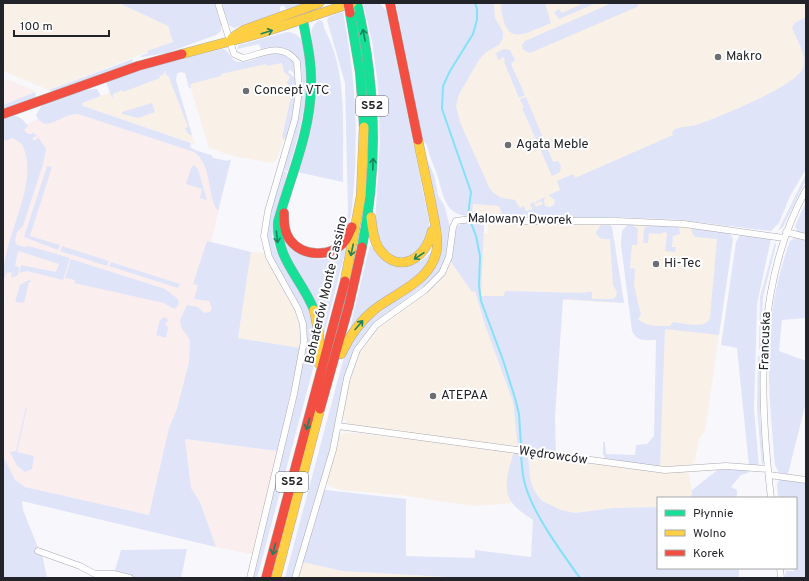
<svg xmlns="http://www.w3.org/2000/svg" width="809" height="581" font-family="Overpass,sans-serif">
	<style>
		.commercial { fill: #f9f0e8 }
		.industrial { fill: #faefee }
		.green { fill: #e0e4f9 }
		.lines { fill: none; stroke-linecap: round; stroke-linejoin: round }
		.stream { stroke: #84e1f7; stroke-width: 2 }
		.street-casing { stroke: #ababaf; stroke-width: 7 }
		.fast-casing { stroke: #ababaf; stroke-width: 10 }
		.slow-casing { stroke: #ababaf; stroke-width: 10 }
		.jam-casing { stroke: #ababaf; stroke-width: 10 }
		.street { stroke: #fefeff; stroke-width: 6 }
		.fast { stroke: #16e098; stroke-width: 9 }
		.slow { stroke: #ffcf43; stroke-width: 9 }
		.jam { stroke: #f24e42; stroke-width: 9 }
		.jam-bridge-casing { stroke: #d4d4d8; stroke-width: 10; stroke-linecap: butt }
		.jam-bridge { stroke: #f24e42; stroke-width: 9 }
		.oneway { stroke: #1c8260 }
		.poi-dot { fill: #6d6e73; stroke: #fff; stroke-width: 1.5 }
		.labels { text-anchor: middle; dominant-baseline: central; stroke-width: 4; stroke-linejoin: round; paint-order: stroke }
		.shield { fill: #fff; stroke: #656669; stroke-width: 1 }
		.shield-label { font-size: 12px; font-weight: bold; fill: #232429 }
		.poi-label { font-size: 13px; fill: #232429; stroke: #fff; text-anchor: start }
		.street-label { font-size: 13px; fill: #232429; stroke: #fff }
	</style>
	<rect width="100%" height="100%" fill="#f7f7fc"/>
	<!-- commercial -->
	<path class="commercial" d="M3 3H119L168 26 173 42 49 90 3 71Z
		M494 3H806V101L731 227 697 221 618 217 519 218 503 216H472L474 192 450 107 495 18Z
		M282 63 290 77 293 97 290 121 277 159 272 163 233 156 209 148 189 82 258 65 266 64 267 66Z
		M169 70 195 144 83 106 82 103Z
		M488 223 611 225 624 303 481 296 483 233H488Z
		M627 225 676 226 730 233 733 239 705 431 699 439 695 461 691 466 660 468 665 329 635 327 621 244 622 231Z
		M251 252 265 253 291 300 298 314 301 327 300 348 238 338Z
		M451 262 472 291H475L485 325 513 402 518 448 349 425 342 416 349 379 359 351 378 327 437 285Z
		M344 433H357L514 452 509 496 513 503 473 506 400 495 340 490 330 486 326 483 338 437Z
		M528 454 596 464 665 472 688 471 692 490 691 498H658V507L613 508 575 513 561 510 542 501 535 492 530 479Z
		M302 562 342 571 464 578H297Z"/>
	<!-- industrial -->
	<path class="industrial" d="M9 80 33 90 35 92 3 105V81Z
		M68 106 195 151 211 155 213 158 227 161 231 159 211 242 251 252 198 332 163 518 25 487 15 480 3 456V310L5 301 3 294V129L20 130 26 124Z
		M184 439 278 451 254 553 250 554 216 547 200 502 191 488Z"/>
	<!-- green -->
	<path class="green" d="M119 3H215L221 23V31L216 35 166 53 142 57 140 56 148 53 147 51 173 42 168 26Z
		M221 3H304L287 9 283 5 280 7V12L234 28 229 25Z
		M379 3 386 10 429 221V228L425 246 410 257H396L383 248 375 224 380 143 378 85 372 41 363 4Z
		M396 3H494L495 18 503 32V38L499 45 486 52 479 60 459 94 456 106 460 122 489 187C496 198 503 198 515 200L520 208 524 206 526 211 532 209 530 204 534 202 536 207 543 204 541 201 536 203 535 202 545 197 544 201 545 206 550 207 554 205 555 201 549 195 560 190 557 181 573 174 575 178 673 135 672 132 675 129C683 126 691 127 699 124 718 117 797 86 803 68 807 53 796 40 792 27L795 23 806 17V169L790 196 779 223 771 231 681 220 618 217 519 218 503 216 499 206 473 204 472 216C444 217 444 195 437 175 434 165 429 156 427 145L422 140Z
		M501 3H545L551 23C522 35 504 48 501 3Z
		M584 3H594L592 5 559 19 554 12 559 9 562 13Z
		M612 3 639 4 637 7 530 53 523 50 522 45 525 41Z
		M343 12C355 75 359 131 353 195 352 206 352 222 345 230L348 211 345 83 327 20 328 17Z
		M320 20C325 22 323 26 325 30 349 75 342 133 343 182L297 172 312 43C311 32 310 26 320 20Z
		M287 32C302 33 303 43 305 56 311 96 299 133 288 171L283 170C293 139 331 30 261 49L259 44 237 49 239 45Z
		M222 49C231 50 230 63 241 62 263 61 272 43 293 62L296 75 290 70 288 72 296 79C295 100 293 118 287 138L284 140 282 137 291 97 287 82 290 77 284 72 282 63 267 66 266 64 221 74V76L190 84 191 88H189L185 73 180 72 177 74 176 80 192 135 188 134 185 128 188 127 168 75 166 76V70L163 75 159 76 160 78 123 92 122 90 113 94V97L112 98 106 82 151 67Z
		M504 49 510 50 515 60 511 64 525 95 519 98 504 62H505L504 57 498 60 496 53Z
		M133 59 132 64 53 92 49 90Z
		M97 89 101 96 82 103 83 106 191 143 190 147 195 150 211 155 213 158 227 161 231 159 218 211C206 196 213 165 194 152L78 114C60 113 46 136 36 115L42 105 84 90Z
		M35 92 36 98 3 110V105Z
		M526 97 553 162 558 161 561 166 560 172 552 176 522 108 524 107 520 99Z
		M152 103 155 112 138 118 122 114V112Z
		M14 115 22 119 28 126 24 130 28 134H32L33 132 37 136 32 138 35 141 38 137 46 149 43 164 23 226 17 232 15 241 17 245 25 247 29 246 70 258 63 280 27 271 19 273 21 265 56 272 59 264 18 251 15 266 19 267 18 275 12 278 11 272 6 273 5 277 3 278C3 235 41 184 22 144L13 138 5 141 3 135V119Z
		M428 161 434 175 438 195 445 207 450 228 446 256 440 271 434 278 374 323 355 348 331 450 293 578H285L345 353 363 326 433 270Z
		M194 165 198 169 207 200 200 198 202 189 186 184 191 168Z
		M47 166 52 167 30 236 60 245 58 250 24 237Z
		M283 171 287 172 272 236 276 250 305 300 314 326V365L257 578H252L290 421 307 338 302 310 270 252 267 238 270 212Z
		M806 174V180L783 227 778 231Z
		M806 202V235L798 233 795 226Z
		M465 222H479L484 226 481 296H504L505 291 581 293 585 292 586 296V292H592V299H613L616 296 617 292 613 285 610 239C604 239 598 240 596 232L601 225H609L612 227 624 303 563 299 555 417 556 455 518 448 513 402 485 325 475 291 472 292 451 262 456 230 458 226Z
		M627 225H633L638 229 637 245H632L630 268 635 269 634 285 641 315 638 319C646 327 659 326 670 326L673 322C684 323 705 330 710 318L717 239 695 237 691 231 693 228 730 233 733 239 719 335 665 329 660 468 606 460 603 454V442H605L606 454 635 455 636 445 647 444 654 436 656 340C646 340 637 342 632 331L621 244 622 231Z
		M647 226H676L679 228 680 234 673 236 672 247H676L675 252 665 251 667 234 665 232 659 234 649 233 648 243H643L644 229Z
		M740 235 771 239 757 304 754 409 759 467 749 466 737 348 721 345 736 242Z
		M281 238C296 249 310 264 330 258 336 256 340 250 346 249L323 338 289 261Z
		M795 238 806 239V318L782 320 779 351 806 361V402L788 474 779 473 775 465C768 383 761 321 790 241Z
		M207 241 251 252 238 338 300 348 278 451 185 439 191 488 200 502 216 547 22 501 23 510 39 550 42 554 47 578H3V456L15 480 25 487 149 515 169 428 177 409 189 362 190 340 181 327 180 320 187 305 198 307 204 313 210 312 212 308 209 301 194 299 198 285 193 284Z
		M775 242 776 245 763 297 761 348 759 350 760 297Z
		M370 245 380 258 420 262 433 251 421 274 350 328Z
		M62 246 109 261 107 266 60 251Z
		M71 259 165 289 178 299 179 304 176 308H172L164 303 74 283 75 280 65 278Z
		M111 262 180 284 178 288 109 266Z
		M29 280 33 282H29L24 303 15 302 20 285Z
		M165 317 169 321 165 323 168 328 166 338 156 335 160 320Z
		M758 355 761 356 760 416 764 461 762 466 757 409Z
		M26 407H27L17 452 34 456 32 469 25 472 17 466 10 452 16 451Z
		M514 452 528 454 530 479 535 492 542 501 561 510 575 513 613 508 658 507V568H739V578H464L342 571 302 562 324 491 326 490 406 499V556L475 558V550L531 557 533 520C526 515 518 510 513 504 501 490 509 467 514 452Z
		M720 468 749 469 748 473 741 475 731 487 737 490V498H691L692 490Z
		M780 478 806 483V578H785L786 571H794V568H796V498H778L777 484Z
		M187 549 181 578H136L114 573 121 550Z"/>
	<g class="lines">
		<!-- stream -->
		<path class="stream" d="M475 3 477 9V20L473 34 450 71 443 86 442 109 471 192 468 215 476 236 480 256 479 286 481 301 503 360 515 398 519 414 521 445
			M521 455C522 463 522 472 524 480 530 510 562 553 580 578"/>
		<!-- street casing -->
		<g class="street-casing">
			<path id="street" d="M218 3 234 54 243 58C263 54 282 41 297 62L299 91 295 119 268 211 264 236 269 257 298 309 303 324 304 341 294 394 250 578
				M786 232 806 237
				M338 426 665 470 726 466 768 469
				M769 475 806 480
				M771 498C759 396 755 282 806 190
				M38 551 80 566 95 574H114L130 578
				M780 568 781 578
				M295 578 333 450 347 378 357 350 376 325 425 290 442 273 449 257 453 227 456 221 471 219 520 221H617L684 224 784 238"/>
		</g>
		<!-- fast casing -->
		<g class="fast-casing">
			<path id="fast" d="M357 3C376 85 379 164 362 247
				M350 13 360 73 364 127
				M303 21C307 42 312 63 311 85 311 132 290 177 278 222 276 260 301 277 314 310"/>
		</g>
		<!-- slow casing -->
		<g class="slow-casing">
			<path id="slow" d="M232 38 244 30 319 3
				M182 54 261 33 352 3
				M371 217C372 227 373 238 378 247 397 276 426 260 432 231
				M345 281 361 196 364 127
				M314 310 319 334V364
				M341 354C349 337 359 322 374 310 396 292 433 281 437 248 438 233 434 218 431 203 427 182 422 161 418 140
				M276 578 320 409"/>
		</g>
		<!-- jam casing -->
		<g class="jam-casing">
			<path id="jam" d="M390 3 418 140
				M3 114 138 66 182 54
				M284 213C284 222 284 232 290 240 303 257 331 258 345 241 348 237 350 231 352 227
				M320 409 349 305 362 247
				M266 578 345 281"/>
		</g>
		<!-- street -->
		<use href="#street" class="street"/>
		<!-- fast -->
		<use href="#fast" class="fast"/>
		<!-- slow -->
		<use href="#slow" class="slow"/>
		<!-- jam -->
		<use href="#jam" class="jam"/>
		<!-- jam-bridge casing -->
		<g class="jam-bridge-casing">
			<path id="jam-bridge" d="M348 3 350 13"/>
		</g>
		<!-- jam-bridge -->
		<use href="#jam-bridge" class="jam-bridge"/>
	</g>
	<!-- one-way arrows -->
	<defs><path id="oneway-shaft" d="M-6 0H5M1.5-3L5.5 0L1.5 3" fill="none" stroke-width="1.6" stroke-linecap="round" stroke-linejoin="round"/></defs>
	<g class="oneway">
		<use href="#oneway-shaft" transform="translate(267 32) rotate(-17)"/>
		<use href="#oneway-shaft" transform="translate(364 35) rotate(-101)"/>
		<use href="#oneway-shaft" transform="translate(373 164) rotate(-88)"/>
		<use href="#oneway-shaft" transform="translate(277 237) rotate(84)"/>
		<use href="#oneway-shaft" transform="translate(352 250) rotate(102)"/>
		<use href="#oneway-shaft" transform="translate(419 256) rotate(146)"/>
		<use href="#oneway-shaft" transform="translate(359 325) rotate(-49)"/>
		<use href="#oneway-shaft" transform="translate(308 424) rotate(105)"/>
		<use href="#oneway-shaft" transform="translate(274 549) rotate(105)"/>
	</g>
	<!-- markers -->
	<g class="poi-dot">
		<circle cx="718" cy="57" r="4"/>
		<circle cx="246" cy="91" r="4"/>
		<circle cx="508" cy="145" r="4"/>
		<circle cx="656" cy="264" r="4"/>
		<circle cx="433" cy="396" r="4"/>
	</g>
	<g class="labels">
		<!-- shield labels -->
		<g class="shield">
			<rect x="356" y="96" width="32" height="20" rx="3"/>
			<rect x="276" y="472" width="32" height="20" rx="3"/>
		</g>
		<g class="shield-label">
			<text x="372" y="106">S52</text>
			<text x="292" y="482">S52</text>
		</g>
		<!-- poi labels -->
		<g class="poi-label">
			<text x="726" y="57">Makro</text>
			<text x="254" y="91">Concept VTC</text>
			<text x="516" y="145">Agata Meble</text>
			<text x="664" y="264">Hi-Tec</text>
			<text x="441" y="396">ATEPAA</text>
		</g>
		<!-- street labels -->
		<g class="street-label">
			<text transform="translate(520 220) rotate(1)">Malowany Dworek</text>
			<text transform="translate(327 290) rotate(-77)">Bohaterów Monte Cassino</text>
			<text transform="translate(766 341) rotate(-88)">Francuska</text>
			<text transform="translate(553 456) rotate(8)">Wędrowców</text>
		</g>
	</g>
	<!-- border -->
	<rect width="809" height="581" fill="none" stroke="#232429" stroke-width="8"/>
	<!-- legend -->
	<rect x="657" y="497" width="140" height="72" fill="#ffffff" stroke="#a7a7a9"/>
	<rect x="665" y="510" width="20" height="6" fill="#16e098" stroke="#a7a7a9"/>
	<text x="693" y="517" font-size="12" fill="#232429">Płynnie</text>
	<rect x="665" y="530" width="20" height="6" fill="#ffcf43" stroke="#a7a7a9"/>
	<text x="693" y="537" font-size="12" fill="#232429">Wolno</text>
	<rect x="665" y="550" width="20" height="6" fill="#f24e42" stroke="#a7a7a9"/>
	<text x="693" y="557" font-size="12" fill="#232429">Korek</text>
	<!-- scale -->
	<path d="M14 30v6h95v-6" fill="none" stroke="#232429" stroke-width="2"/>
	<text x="20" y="30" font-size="12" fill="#232429" stroke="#ffffff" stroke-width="3" paint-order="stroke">100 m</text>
</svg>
